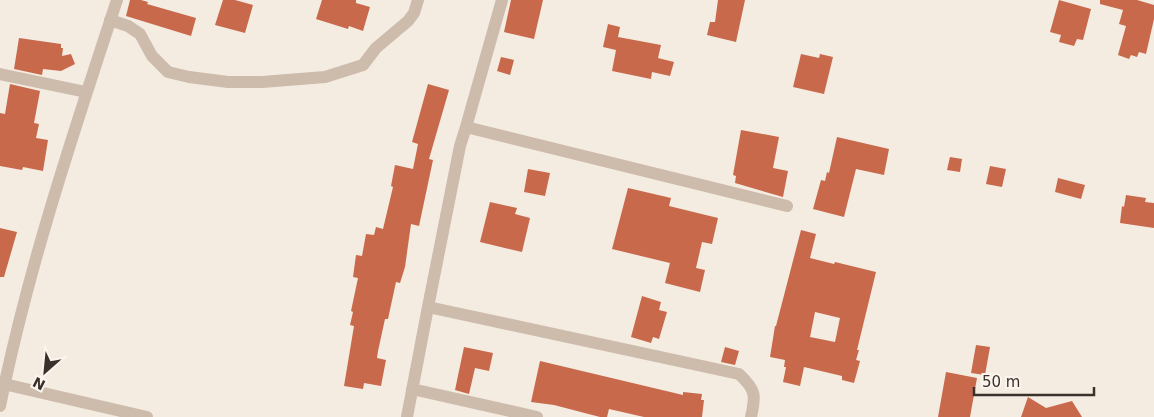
<svg xmlns="http://www.w3.org/2000/svg" width="1154" height="417" font-family="'DejaVu Sans',sans-serif">
	<style>
		.building { fill: #c8694b; fill-rule: evenodd }
		.lines { fill: none; stroke-linecap: round; stroke-linejoin: round }
		.minor { stroke: #cdbbac; stroke-width: 12 }
	</style>
	<rect width="100%" height="100%" fill="#f4ebe1"/>
	<!-- building -->
	<path class="building" d="M130 0H141L148 2 147 4 196 18 191 36 126 16Z
		M223 0H235L253 5 245 33 215 25Z
		M322 0H356V3L370 7 363 31 349 26 348 29 316 19Z
		M511 0H543L534 39 504 32Z
		M718 0H745L736 42 707 35 710 22H715Z
		M1059 0 1091 9 1083 40 1077 39 1074 46 1059 42 1061 35 1050 32Z
		M1100 0H1137L1154 5V19L1146 54 1139 52 1137 57 1131 55 1129 59 1118 55 1126 26 1119 24 1123 10 1100 4Z
		M608 24 620 27 618 37 661 45 658 58 674 62 670 76 652 72 651 79 612 71 616 50 603 47Z
		M19 38 61 44V48H63L62 56 71 54 75 64 61 71 43 69 42 75 14 69Z
		M801 54 819 58 820 54 833 57 824 94 793 87Z
		M501 57 514 60 510 75 497 71Z
		M10 84 40 91 34 123 39 124 36 138 48 140 43 171 23 167 22 170 0 166V113L5 114Z
		M428 84 449 90 429 159 433 160 419 226 411 224 405 267 400 283 396 282 388 319H385L378 351 377 358 386 360 381 386 364 383 363 389 344 386 354 326 350 325 353 312 351 311 358 278 353 277 356 255 362 256 366 234 374 235 376 227 383 229 393 187 391 186 395 165 413 169 418 144 412 142Z
		M741 130 779 137 773 168 788 171 783 197 735 183 736 176 733 175Z
		M837 137 889 149 884 175 856 169 844 217 813 209 821 180 825 181 827 172 829 173Z
		M950 157 962 159 960 172 947 170Z
		M990 166 1006 169 1002 187 986 184Z
		M528 169 550 173 545 196 524 192Z
		M1058 178 1085 185 1081 199 1055 192Z
		M628 188 671 198 669 206 718 218 712 244 702 242 696 268 705 270 700 292 665 283 670 263 612 249Z
		M1126 195 1146 198 1145 202 1154 203V228L1120 223 1122 206 1124 207Z
		M490 202 517 208 515 214 530 218 522 252 480 242Z
		M0 228 17 232 4 277H0Z
		M801 230 816 234 810 258 834 264 835 262 876 272 857 350H859L856 360 860 361 854 383 842 380V376L804 367 800 386 783 382 786 367H784L785 360 770 357 775 326H776ZM815 312 840 318 835 342 810 337Z
		M642 296 661 302 659 310 667 312 659 339 653 337 651 343 631 337Z
		M976 345 990 347 985 375 971 373Z
		M464 347 493 353 489 371 475 368 469 394 455 390Z
		M725 347 739 351 735 365 721 362Z
		M540 361 683 395V392L702 394 701 400H704L702 417H644L609 409 607 417H600L554 405 531 402Z
		M946 372 977 378 970 417H938Z
		M1028 397 1046 408 1072 401 1082 417H1021Z"/>
	<g class="lines">
		<!-- minor -->
		<path class="minor" d="M110 20 128 26 140 34 152 56 168 72 189 77 228 82H262L325 77 363 65 376 48 408 21 414 13 418 0
			M0 74 86 92
			M466 127 502 0
			M428 307 460 146 466 127 787 206
			M0 383 147 417
			M412 389 537 417
			M0 406C28 268 73 134 117 0
			M407 417 428 307 739 374C756 390 756 395 751 417"/>
	</g>
	<!-- north arrow -->
	<g transform="translate(45 372) rotate(207)" stroke="#fbf5ee" stroke-width="4" paint-order="stroke">
	<path d="M0-4L9 19L0 12L-9 19Z" fill="#3b302b"/>
	<text y="-8" font-size="14" font-weight="bold" text-anchor="middle" fill="#3b302b">N</text>
	</g>
	<!-- scale -->
	<path d="M974 387v8h120v-8" fill="none" stroke="#3b302b" stroke-width="2.5"/>
	<text x="982" y="387" font-size="15" fill="#3b302b" stroke="#fbf5ee" stroke-width="4" paint-order="stroke">50 m</text>
</svg>
